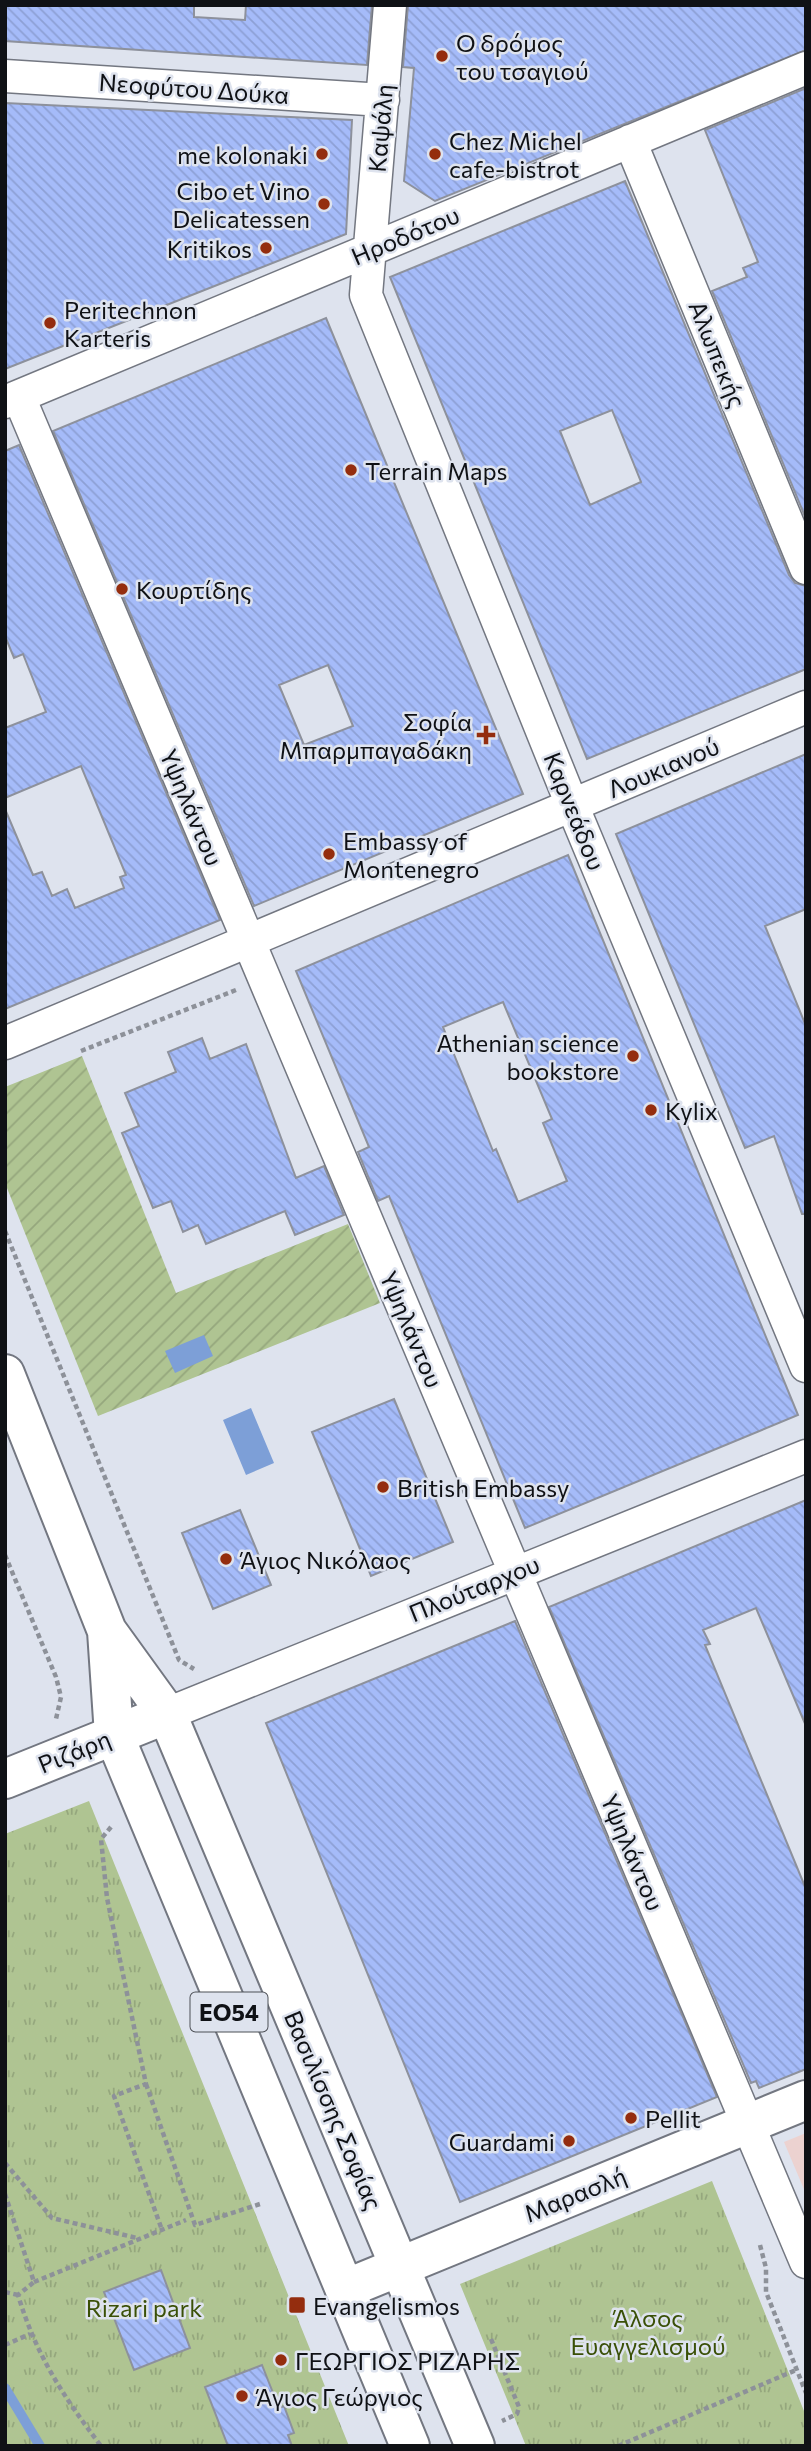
<svg xmlns="http://www.w3.org/2000/svg" width="811" height="2451" font-family="Commissioner,sans-serif">
	<style>
		.medical { fill: #ecd2d0 }
		.park { fill: url(#park-tufts) }
		.garden { fill: url(#garden-furrows) }
		.water { fill: #7d9fd7 }
		.lines { fill: none; stroke-linecap: round; stroke-linejoin: round }
		.stream { stroke: #7d9fd7; stroke-width: 10 }
		.building { fill: url(#building-back-hatch); stroke: #8d919c; stroke-width: 2; fill-rule: evenodd }
		.minor-casing { stroke: #737781; stroke-width: 35 }
		.tertiary-casing { stroke: #737781; stroke-width: 42 }
		.primary-casing { stroke: #737781; stroke-width: 42 }
		.path { stroke: #8d9199; stroke-width: 4.5; stroke-dasharray: 5 3.5; stroke-linecap: butt }
		.minor { stroke: #fff; stroke-width: 32 }
		.tertiary { stroke: #fff; stroke-width: 38 }
		.primary { stroke: #fff; stroke-width: 38 }
		.poi-dot { fill: #942d0e; stroke: #dee3ee; stroke-width: 2.5 }
		.labels { text-anchor: middle; dominant-baseline: central; stroke-width: 5; stroke-linejoin: round; paint-order: stroke }
		.shield { fill: #dee3ee; stroke: #4d5056; stroke-width: 2 }
		.shield-label { font-size: 23px; font-weight: bold; fill: #0f1115 }
		.poi-label { font-size: 24px; fill: #0f1115; stroke: #dee3ee; text-anchor: start }
		.street-label { font-size: 24px; fill: #0f1115; stroke: #dee3ee }
		.park-label { font-size: 24px; fill: #3a5007; stroke: #dee3ee }
	</style>
	<defs>
		<pattern id="park-tufts" width="24" height="20" patternUnits="userSpaceOnUse" patternTransform="scale(1.75)"><rect width="24" height="20" fill="#afc492"/><path d="M3 7l-1-3M5 7V3M7 7l1-3M15 17l-1-3M17 17v-4M19 17l1-3" fill="none" stroke="#95a77d"/></pattern>
		<pattern id="garden-furrows" width="10" height="10" patternUnits="userSpaceOnUse" patternTransform="scale(1.75)"><rect width="10" height="10" fill="#afc492"/><path d="M-1 1l2-2M0 10L10 0M9 11l2-2" fill="none" stroke="#95a77d"/></pattern>
		<pattern id="building-back-hatch" width="6" height="6" patternUnits="userSpaceOnUse" patternTransform="scale(1.75)"><rect width="6" height="6" fill="#a5bbf9"/><path d="M-1 5l2 2M0 0l6 6M5-1l2 2" fill="none" stroke="#8da0d5"/></pattern>
	</defs>
	<rect width="100%" height="100%" fill="#dee3ee"/>
	<!-- medical -->
	<path class="medical" d="M806 2133V2194L784 2142Z"/>
	<!-- park -->
	<path class="park" d="M89 1801 349 2446H5V1834Z
		M712 2181 806 2416V2446H526L460 2284Z"/>
	<!-- garden -->
	<path class="garden" d="M82 1056 176 1293 348 1224 380 1303 98 1416 5 1183V1087Z"/>
	<!-- water -->
	<path class="water" d="M204 1335 213 1356 175 1373 165 1351Z
		M251 1408 274 1463 246 1475 223 1420Z"/>
	<g class="lines">
		<!-- stream -->
		<path class="stream" d="M5 2388 40 2446"/>
	</g>
	<!-- building -->
	<path class="building" d="M5 5H194V17L245 20 246 5H372L367 65 5 41Z
		M408 5H806V50L435 201 404 181 414 68 403 67Z
		M806 88V519L712 291 747 277 743 268 758 262 705 130Z
		M5 103 352 120 346 234 5 369Z
		M625 181 789 575 795 583 806 586V669L587 759 390 277ZM612 410 641 482 590 505 560 431Z
		M326 318 523 794 254 906 53 431ZM328 665 353 726 304 745 279 685Z
		M19 445 220 920 5 1009V809L33 875 42 872 52 896 67 889 75 908 124 888 120 877 126 875 81 766 5 798V728L46 712 23 654 14 658 5 636V451Z
		M806 754V909L765 926 806 1026V1214H802L774 1136 745 1148 616 834Z
		M568 855 798 1415 525 1528 389 1196 378 1201 358 1152 369 1147 296 971ZM503 1002 552 1119 543 1123 567 1181 518 1202 496 1149 493 1151 443 1027Z
		M202 1038 210 1059 246 1044 296 1178 324 1166 344 1215 295 1235 285 1211 206 1244 198 1225 183 1232 171 1201 153 1208 122 1133 139 1126 125 1093 176 1072 168 1052Z
		M394 1399 453 1542 371 1576 312 1432Z
		M806 1500V1726L756 1608 703 1630 710 1644 705 1645 806 1889V2069L759 2088 756 2081 751 2083 549 1607Z
		M240 1510 271 1585 213 1609 182 1533Z
		M515 1621 717 2097 460 2202 266 1723Z
		M161 2270 190 2348 134 2370 104 2292Z
		M262 2365 279 2408 284 2406 294 2433 288 2435 292 2446H228L205 2387Z"/>
	<g class="lines">
		<!-- minor casing -->
		<g class="minor-casing">
			<path id="minor" d="M390 5 366 295 572 805 806 1366
				M5 76 383 100
				M630 141 806 568
				M19 397 806 2262
				M5 402 806 68
				M5 1043 806 707
				M167 1714 806 1456"/>
		</g>
		<!-- tertiary casing -->
		<g class="tertiary-casing">
			<path id="tertiary" d="M5 1779 167 1714
				M345 2289 806 2100"/>
		</g>
		<!-- primary casing -->
		<g class="primary-casing">
			<path id="primary" d="M5 1374 107 1631 167 1714 475 2446
				M107 1631 114 1735 410 2446"/>
		</g>
		<!-- path -->
		<path class="path" d="M81 1051 236 990
			M5 1231 179 1660 194 1669
			M5 1555 56 1677 61 1697 56 1719
			M111 1827 101 1839 107 1898 146 2084 114 2096 162 2230
			M146 2084 195 2225 263 2203
			M5 2163 52 2218 137 2238
			M5 2194 34 2282 18 2295C36 2355 63 2396 101 2446
			M760 2245 766 2268V2292L806 2393
			M34 2282 186 2220
			M5 2292 18 2295
			M491 2339 519 2407 517 2414 502 2421
			M5 2345 30 2334
			M618 2446 796 2370"/>
		<!-- minor -->
		<use href="#minor" class="minor"/>
		<!-- tertiary -->
		<use href="#tertiary" class="tertiary"/>
		<!-- primary -->
		<use href="#primary" class="primary"/>
	</g>
	<!-- markers -->
	<g class="poi-dot">
		<circle cx="442" cy="56" r="7"/>
		<circle cx="322" cy="154" r="7"/>
		<circle cx="435" cy="154" r="7"/>
		<circle cx="324" cy="204" r="7"/>
		<circle cx="266" cy="248" r="7"/>
		<circle cx="50" cy="323" r="7"/>
		<circle cx="351" cy="470" r="7"/>
		<circle cx="122" cy="589" r="7"/>
		<path d="M482.5 724.5h7v7h7v7h-7v7h-7v-7h-7v-7h7z"/>
		<circle cx="329" cy="854" r="7"/>
		<circle cx="633" cy="1056" r="7"/>
		<circle cx="651" cy="1110" r="7"/>
		<circle cx="383" cy="1487" r="7"/>
		<circle cx="226" cy="1559" r="7"/>
		<circle cx="631" cy="2118" r="7"/>
		<circle cx="569" cy="2141" r="7"/>
		<rect x="288" y="2296" width="18" height="18" rx="3.5"/>
		<circle cx="281" cy="2360" r="7"/>
		<circle cx="242" cy="2396" r="7"/>
	</g>
	<g class="labels">
		<!-- shield labels -->
		<rect class="shield" x="190.5" y="1992.5" width="77" height="39" rx="5"/>
		<g class="shield-label">
			<text x="229" y="2012">ΕΟ54</text>
		</g>
		<!-- poi labels -->
		<g class="poi-label">
			<text x="456" y="42">Ο δρόμος<tspan x="456" dy="28">του τσαγιού</tspan></text>
			<text x="449" y="140">Chez Michel<tspan x="449" dy="28">cafe-bistrot</tspan></text>
			<text x="308" y="154" text-anchor="end">me kolonaki</text>
			<text x="310" y="190" text-anchor="end">Cibo et Vino<tspan x="310" dy="28">Delicatessen</tspan></text>
			<text x="252" y="248" text-anchor="end">Kritikos</text>
			<text x="64" y="309">Peritechnon<tspan x="64" dy="28">Karteris</tspan></text>
			<text x="365" y="470">Terrain Maps</text>
			<text x="136" y="589">Κουρτίδης</text>
			<text x="472" y="721" text-anchor="end">Σοφία<tspan x="472" dy="28">Μπαρμπαγαδάκη</tspan></text>
			<text x="343" y="840">Embassy of<tspan x="343" dy="28">Montenegro</tspan></text>
			<text x="619" y="1042" text-anchor="end">Athenian science<tspan x="619" dy="28">bookstore</tspan></text>
			<text x="665" y="1110">Kylix</text>
			<text x="397" y="1487">British Embassy</text>
			<text x="240" y="1559">Άγιος Νικόλαος</text>
			<text x="645" y="2118">Pellit</text>
			<text x="555" y="2141" text-anchor="end">Guardami</text>
			<text x="313" y="2305">Evangelismos</text>
			<text x="295" y="2360">ΓΕΩΡΓΙΟΣ ΡΙΖΑΡΗΣ</text>
			<text x="256" y="2396">Άγιος Γεώργιος</text>
		</g>
		<!-- street labels -->
		<g class="street-label">
			<text transform="translate(194 88) rotate(4)">Νεοφύτου Δούκα</text>
			<text transform="translate(380 128) rotate(-85)">Καψάλη</text>
			<text transform="translate(405 235) rotate(-23)">Ηροδότου</text>
			<text transform="translate(718 354) rotate(68)">Αλωπεκής</text>
			<text transform="translate(663 767) rotate(-23)">Λουκιανού</text>
			<text transform="translate(192 807) rotate(67)">Υψηλάντου</text>
			<text transform="translate(575 811) rotate(68)">Καρνεάδου</text>
			<text transform="translate(412 1329) rotate(67)">Υψηλάντου</text>
			<text transform="translate(474 1588) rotate(-22)">Πλούταρχου</text>
			<text transform="translate(74 1751) rotate(-22)">Ριζάρη</text>
			<text transform="translate(633 1852) rotate(67)">Υψηλάντου</text>
			<text transform="translate(334 2110) rotate(67)">Βασιλίσσης Σοφίας</text>
			<text transform="translate(575 2194) rotate(-22)">Μαρασλή</text>
		</g>
		<!-- park labels -->
		<g class="park-label">
			<text x="144" y="2307">Rizari park</text>
			<text x="648" y="2317">Άλσος<tspan x="648" dy="28">Ευαγγελισμού</tspan></text>
		</g>
	</g>
	<!-- border -->
	<rect width="811" height="2451" fill="none" stroke="#0f1115" stroke-width="14"/>
</svg>
